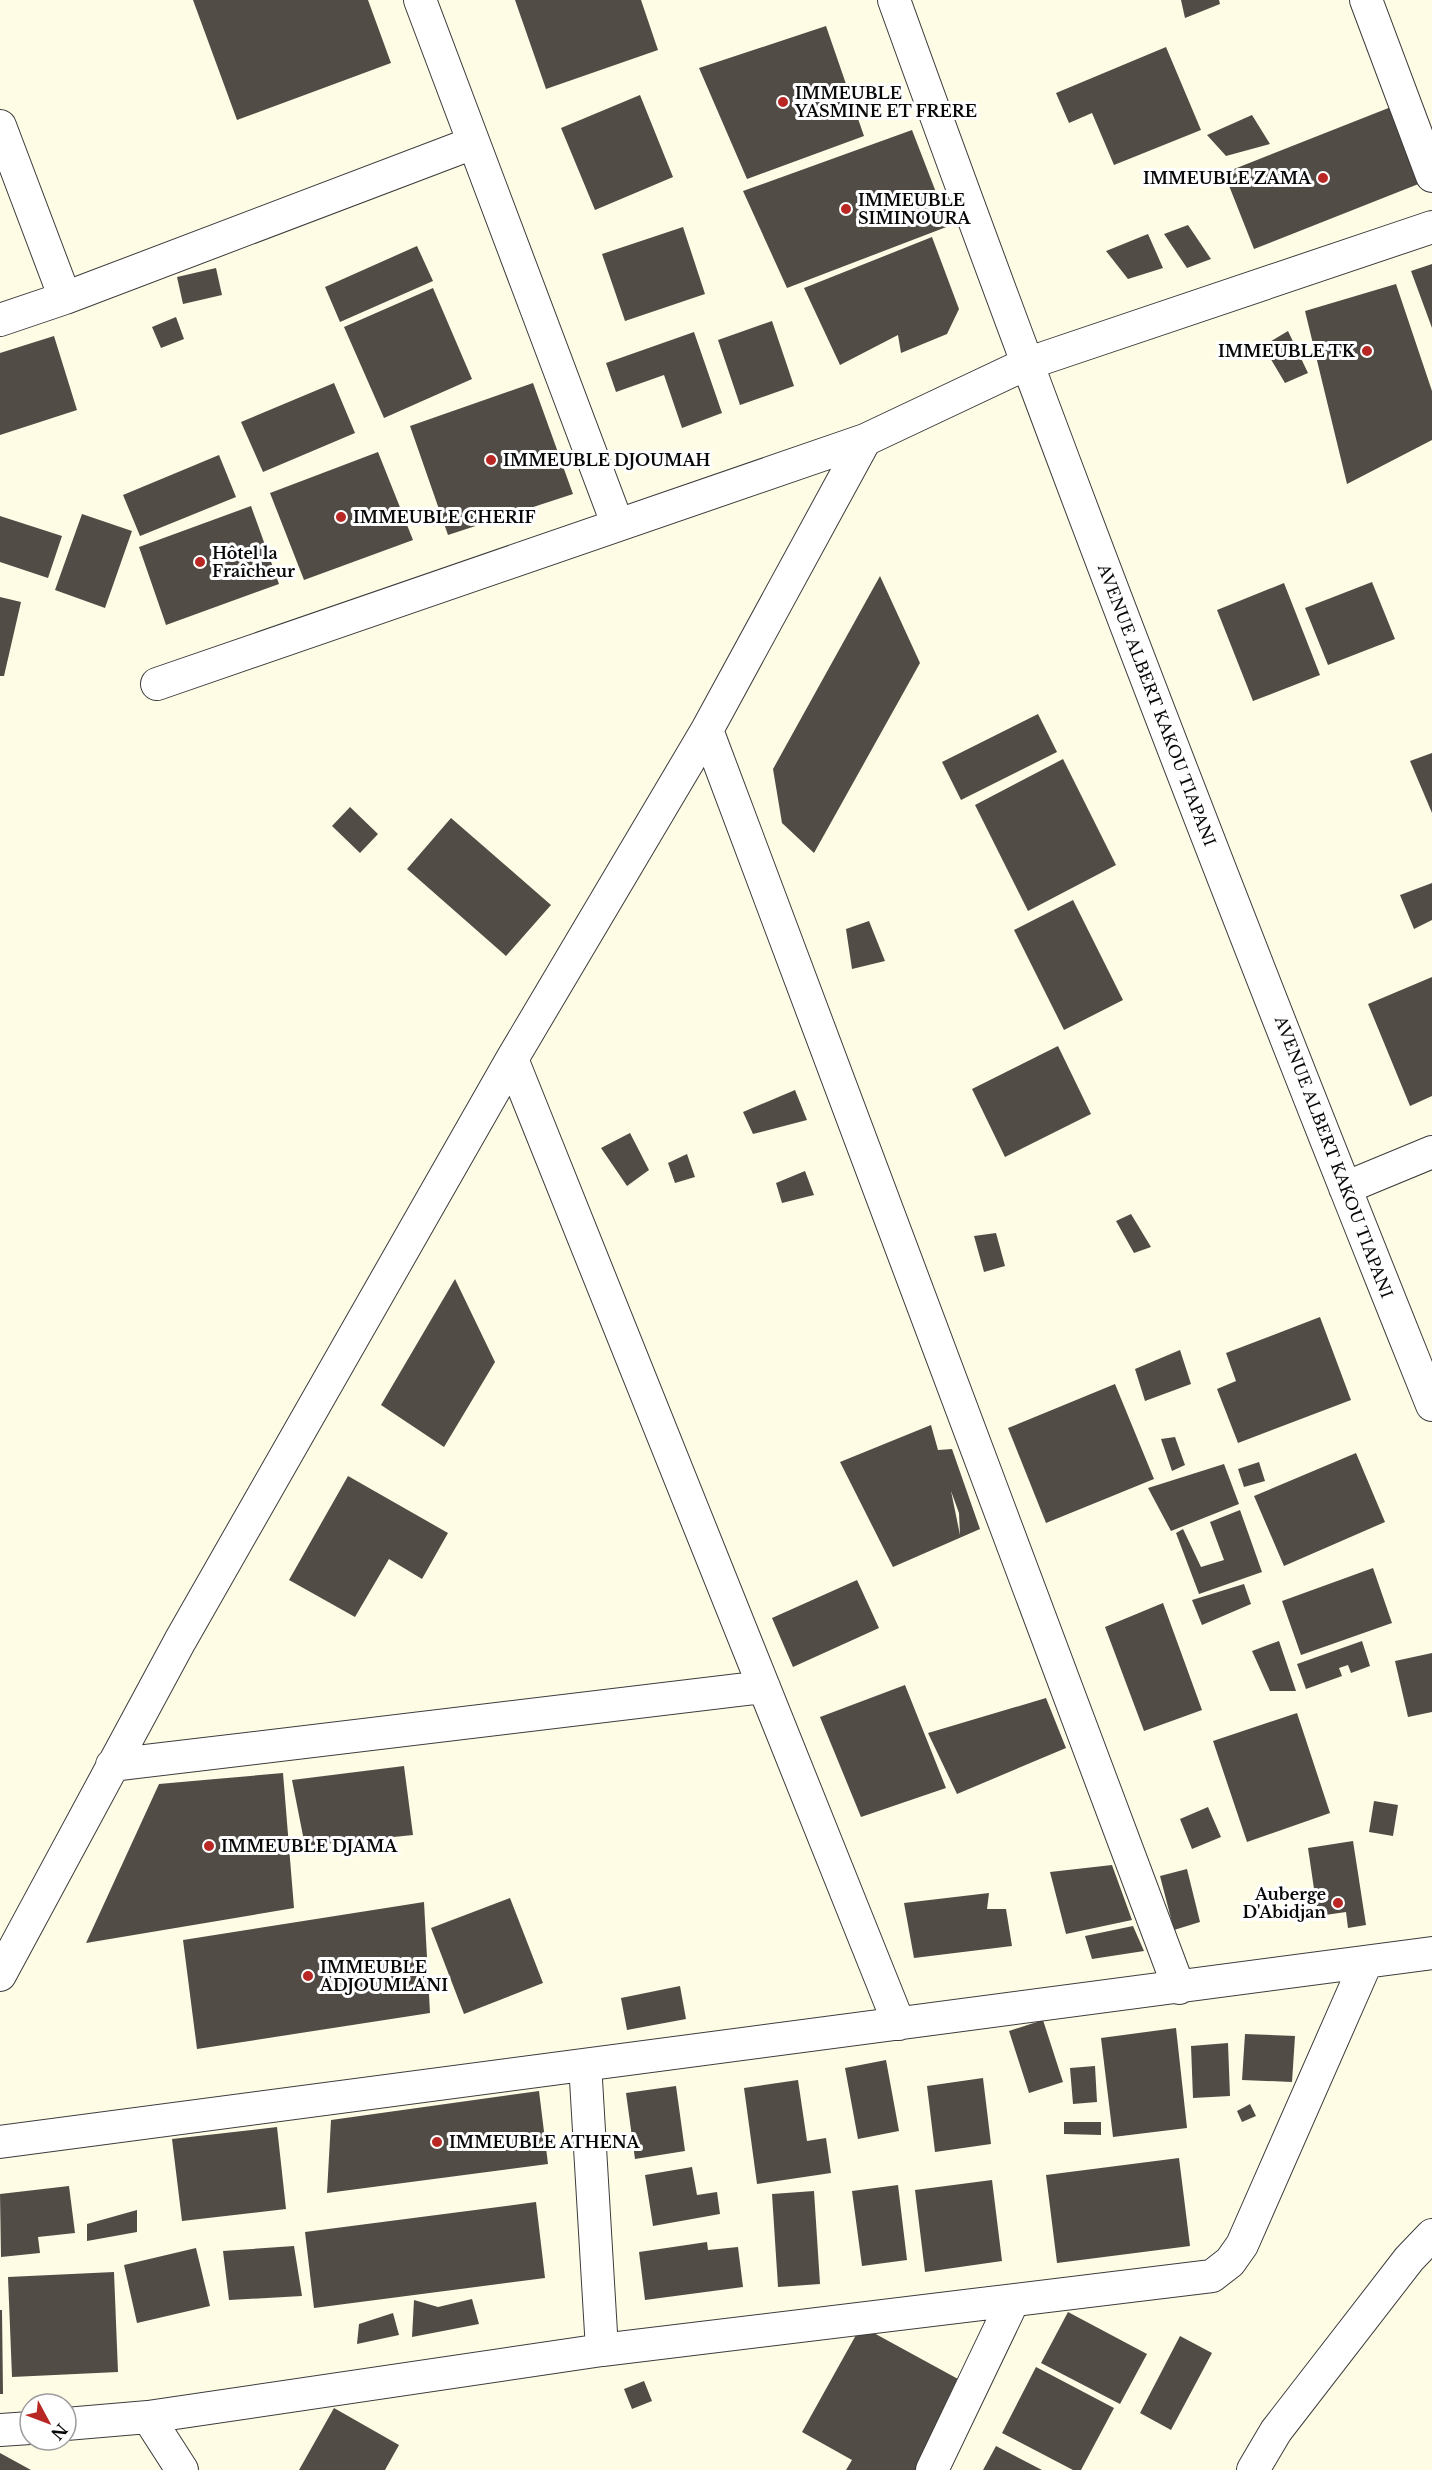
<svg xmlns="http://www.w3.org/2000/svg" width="1432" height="2470" font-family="'Libre Baskerville',serif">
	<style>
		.building { fill: #524c46; fill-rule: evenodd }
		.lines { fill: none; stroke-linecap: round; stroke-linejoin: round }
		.minor-casing { stroke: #3c3c3c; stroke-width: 34 }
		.minor { stroke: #fff; stroke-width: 32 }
		.poi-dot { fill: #b82723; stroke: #fff; stroke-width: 2 }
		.labels { text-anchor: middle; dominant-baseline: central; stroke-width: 6; stroke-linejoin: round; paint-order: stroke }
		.poi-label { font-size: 16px; font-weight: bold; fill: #090909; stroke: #fff; text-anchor: start }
		.street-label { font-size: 16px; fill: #090909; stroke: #fff }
	</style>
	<rect width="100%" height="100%" fill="#fffce6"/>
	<!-- building -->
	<path class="building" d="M193 0H368L391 63 237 120Z
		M515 0H641L658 50 546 89Z
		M1181 0H1219L1220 4 1185 18Z
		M826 26 864 136 747 179 699 68Z
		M1166 47 1201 130 1114 165 1092 113 1069 123 1056 93Z
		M640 95 673 177 595 210 561 128Z
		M1391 107 1421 183 1254 249 1224 173Z
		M1252 115 1270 144 1226 156 1207 135Z
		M912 130 949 226 787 288 743 191Z
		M1188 225 1211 259 1187 268 1164 234Z
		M683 227 705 294 625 321 602 254Z
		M1148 234 1163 268 1128 279 1106 251Z
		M932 237 959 309 947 334 901 353 898 335 840 365 804 288Z
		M417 246 433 281 340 322 325 287Z
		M1432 264V328L1411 271Z
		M216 268 222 295 183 304 177 277Z
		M1396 284 1432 391V440L1347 484 1305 311Z
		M433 288 472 379 384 418 344 327Z
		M176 317 184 339 161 348 152 327Z
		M772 321 794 386 740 405 718 340Z
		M1288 331 1308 373 1285 383 1263 346Z
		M694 332 722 413 682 428 664 375 616 392 606 363Z
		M54 336 77 410 0 435V353Z
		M334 383 355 433 263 472 241 422Z
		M533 383 573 494 448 535 410 426Z
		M378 452 413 540 304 580 270 493Z
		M219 455 236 497 140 536 123 495Z
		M251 506 279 584 166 625 139 547Z
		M82 514 132 531 105 608 55 590Z
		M0 516 62 536 48 578 0 562Z
		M880 576 920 663 814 853 782 823 773 769Z
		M1372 582 1395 639 1328 665 1305 608Z
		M1284 583 1320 675 1253 701 1217 610Z
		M0 597 21 602 4 676H0Z
		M1038 714 1057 752 961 800 942 762Z
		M1432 753V813L1410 761Z
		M1063 759 1116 865 1028 911 975 805Z
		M350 807 378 834 360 853 332 826Z
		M451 818 551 905 506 956 407 869Z
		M1432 883V920L1414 929 1400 895Z
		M1073 900 1123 1000 1064 1030 1014 930Z
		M869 921 885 961 852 969 846 929Z
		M1432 977V1096L1410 1106 1368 1004Z
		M1058 1046 1091 1114 1005 1157 972 1089Z
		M795 1090 807 1120 753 1134 743 1112Z
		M630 1133 649 1170 627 1186 601 1148Z
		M687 1154 695 1177 675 1183 668 1163Z
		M805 1171 814 1195 782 1203 776 1183Z
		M1131 1214 1151 1247 1134 1253 1116 1221Z
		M996 1233 1005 1266 984 1272 974 1236Z
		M455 1279 495 1362 444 1447 381 1405Z
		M1320 1317 1351 1400 1238 1443 1217 1389 1236 1381 1226 1353Z
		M1180 1350 1191 1384 1145 1401 1135 1369Z
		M1115 1384 1154 1479 1046 1523 1008 1428Z
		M931 1425 938 1450 952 1449 980 1529 893 1567 840 1462ZM951 1491 959 1513 960 1535Z
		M1175 1437 1185 1465 1172 1471 1161 1439Z
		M1356 1453 1385 1522 1284 1566 1254 1496Z
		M1259 1462 1265 1481 1244 1487 1238 1469Z
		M1224 1464 1239 1504 1171 1531 1148 1488Z
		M348 1476 448 1533 422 1579 389 1559 355 1617 289 1580Z
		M1240 1510 1262 1572 1199 1594 1176 1533 1183 1529 1201 1567 1224 1560 1210 1522Z
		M1373 1568 1392 1623 1301 1655 1282 1601Z
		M857 1580 879 1628 793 1667 772 1618Z
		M1244 1584 1251 1604 1202 1625 1192 1600Z
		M1163 1603 1202 1710 1144 1731 1105 1627Z
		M1279 1641 1296 1691H1270L1252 1651Z
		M1362 1641 1370 1666 1351 1673 1348 1665 1339 1668 1342 1676 1306 1689 1297 1664Z
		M1432 1653V1712L1408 1717 1395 1661Z
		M905 1685 946 1788 861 1817 820 1717Z
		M1046 1698 1066 1748 957 1794 928 1733Z
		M1297 1713 1330 1813 1247 1842 1213 1741Z
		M404 1766 413 1835 305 1846 292 1780Z
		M283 1773 294 1908 86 1943 159 1784Z
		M1374 1801 1398 1805 1393 1836 1369 1832Z
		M1208 1807 1221 1837 1192 1849 1180 1819Z
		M1353 1841 1366 1925 1348 1928 1346 1912 1318 1916 1308 1848Z
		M1112 1865 1132 1920 1066 1934 1050 1872Z
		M1187 1869 1200 1922 1174 1930 1160 1876Z
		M989 1893 987 1909H1006L1012 1946 914 1958 904 1903Z
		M510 1898 543 1983 464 2014 431 1928Z
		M424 1902 430 2013 197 2049 183 1940Z
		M1133 1926 1144 1951 1092 1959 1085 1936Z
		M680 1986 686 2019 627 2030 621 1998Z
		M1043 2020 1063 2082 1029 2093 1009 2031Z
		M1176 2028 1187 2128 1113 2137 1101 2038Z
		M1245 2034 1295 2036 1292 2082 1242 2080Z
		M1228 2043 1230 2096 1193 2098 1191 2046Z
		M886 2060 899 2131 858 2139 845 2068Z
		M1095 2066 1097 2102 1073 2104 1070 2068Z
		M983 2078 991 2144 935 2152 927 2086Z
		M798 2080 807 2141 826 2138 831 2173 757 2184 744 2088Z
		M676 2086 685 2151 635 2159 626 2093Z
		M539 2091 548 2164 327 2193 331 2120Z
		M1250 2104 1256 2116 1242 2122 1237 2111Z
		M1064 2122H1101V2135L1064 2134Z
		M277 2127 286 2209 182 2221 172 2139Z
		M1179 2158 1190 2246 1057 2263 1046 2175Z
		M692 2167 697 2195 717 2192 720 2214 653 2226 645 2175Z
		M992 2180 1002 2261 925 2272 915 2190Z
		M898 2185 907 2260 862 2266 852 2191Z
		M69 2186 75 2233 38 2237 40 2253 1 2257 0 2194Z
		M814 2191 820 2284 778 2287 772 2194Z
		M536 2202 545 2278 314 2308 305 2232Z
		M137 2210V2232L87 2241V2224Z
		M707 2242 708 2250 738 2247 743 2287 645 2300 639 2252Z
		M294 2246 302 2296 229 2300 223 2251Z
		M196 2248 210 2306 137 2323 124 2265Z
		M114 2272 118 2372 12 2377 8 2277Z
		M472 2299 479 2324 412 2337 414 2300 438 2307Z
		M0 2310H2L3 2394H0Z
		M1068 2312 1147 2354 1120 2404 1041 2363Z
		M393 2313 399 2335 357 2344 359 2324Z
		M861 2326 969 2385 922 2470H846L852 2460 802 2432Z
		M1180 2336 1212 2353 1171 2430 1140 2413Z
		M1036 2367 1114 2408 1081 2470H1073L1002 2433Z
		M644 2381 652 2401 632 2409 624 2389Z
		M334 2408 399 2445 385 2470H299Z
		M996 2446 1042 2470H983Z
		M0 2453 31 2470H0Z"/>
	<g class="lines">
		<!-- minor casing -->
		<g class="minor-casing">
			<path id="minor" d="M420 0 617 523
				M894 0C1064 472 1245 940 1432 1405
				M1366 0 1432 176
				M0 126 65 298
				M0 320 65 298 473 143
				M157 684 865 440 1026 364 1432 227
				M707 730 1179 1988
				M512 1059 899 2024
				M1345 1188 1432 1152
				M112 1765 764 1687
				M0 1975 180 1641 512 1059 707 730 865 440
				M581 2066 586 2080 602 2350
				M0 2142 1432 1953
				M148 2417 182 2470
				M66 2424 148 2417 602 2350 1212 2276 1230 2262 1242 2245 1366 1963
				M0 2430 30 2428
				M932 2470 1013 2301
				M1253 2470 1276 2431 1409 2259 1432 2235"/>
		</g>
		<!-- minor -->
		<use href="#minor" class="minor"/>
	</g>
	<!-- markers -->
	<g class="poi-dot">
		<circle cx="783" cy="102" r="6"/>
		<circle cx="1323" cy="178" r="6"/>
		<circle cx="846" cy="209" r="6"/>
		<circle cx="1367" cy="351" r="6"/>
		<circle cx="491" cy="460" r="6"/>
		<circle cx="341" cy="517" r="6"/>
		<circle cx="200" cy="562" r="6"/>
		<circle cx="209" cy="1846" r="6"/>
		<circle cx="1338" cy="1903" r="6"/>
		<circle cx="308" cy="1976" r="6"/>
		<circle cx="437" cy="2142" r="6"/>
	</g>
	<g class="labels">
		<!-- poi labels -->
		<g class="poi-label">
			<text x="795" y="93">IMMEUBLE<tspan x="795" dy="18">YASMINE ET FRERE</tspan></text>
			<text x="1311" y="178" text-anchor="end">IMMEUBLE ZAMA</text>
			<text x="858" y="200">IMMEUBLE<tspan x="858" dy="18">SIMINOURA</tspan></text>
			<text x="1355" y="351" text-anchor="end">IMMEUBLE TK</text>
			<text x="503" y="460">IMMEUBLE DJOUMAH</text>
			<text x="353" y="517">IMMEUBLE CHERIF</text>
			<text x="212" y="553">Hôtel la<tspan x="212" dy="18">Fraîcheur</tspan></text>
			<text x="221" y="1846">IMMEUBLE DJAMA</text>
			<text x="1326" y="1894" text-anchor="end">Auberge<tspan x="1326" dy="18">D'Abidjan</tspan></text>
			<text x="320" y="1967">IMMEUBLE<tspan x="320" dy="18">ADJOUMLANI</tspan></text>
			<text x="449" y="2142">IMMEUBLE ATHENA</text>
		</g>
		<!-- street labels -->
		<g class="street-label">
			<text transform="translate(1157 705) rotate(69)">AVENUE ALBERT KAKOU TIAPANI</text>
			<text transform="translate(1334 1157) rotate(69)">AVENUE ALBERT KAKOU TIAPANI</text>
		</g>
	</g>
	<!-- north arrow -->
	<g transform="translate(48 2422) rotate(131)"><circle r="28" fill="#ffffff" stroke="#9d9d9d" stroke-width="1.5"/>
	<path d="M0-4.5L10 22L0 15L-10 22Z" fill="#b82723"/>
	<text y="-9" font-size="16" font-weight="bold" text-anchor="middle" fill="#090909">N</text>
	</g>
</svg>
